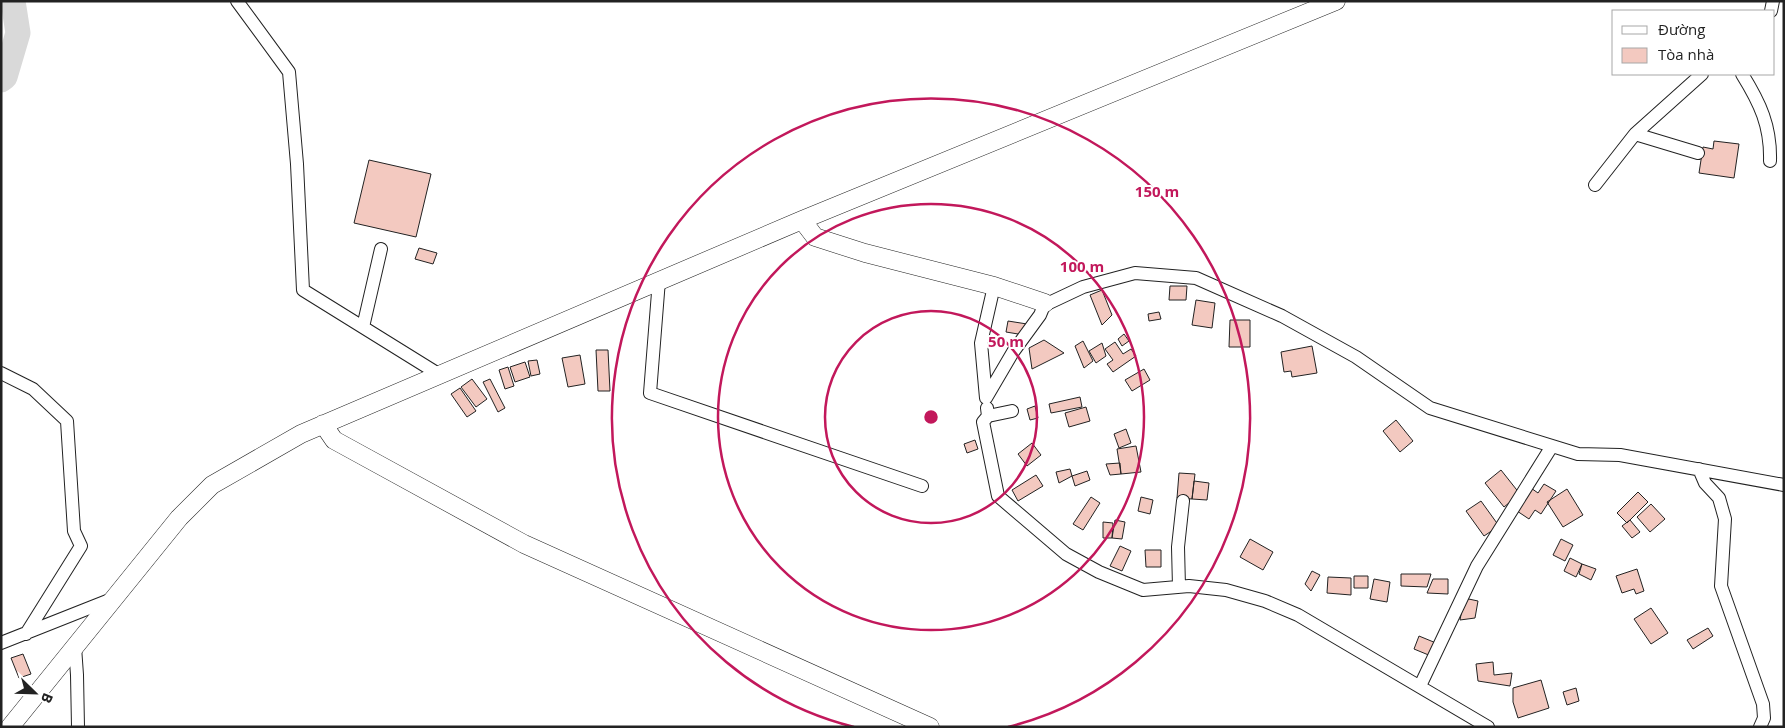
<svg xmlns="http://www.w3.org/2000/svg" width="1785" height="728" font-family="'Open Sans',sans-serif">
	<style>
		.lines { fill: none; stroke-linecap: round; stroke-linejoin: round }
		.river { stroke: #d9d9d9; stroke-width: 25 }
		.building { fill: #f3c9c0; stroke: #222 }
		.street-casing { stroke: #222; stroke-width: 14 }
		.secondary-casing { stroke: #222; stroke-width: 19 }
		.street { stroke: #fff; stroke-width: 12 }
		.secondary { stroke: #fff; stroke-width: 18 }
		.ring { fill: none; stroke: #c2185b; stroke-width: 2.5 }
		.centre { fill: #c2185b; stroke: #fff; stroke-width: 2.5 }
		.ring-label { font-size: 15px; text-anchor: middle; font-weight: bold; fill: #c2185b; stroke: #fff; stroke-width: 4; stroke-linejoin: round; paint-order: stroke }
	</style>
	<rect width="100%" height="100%" fill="#fff"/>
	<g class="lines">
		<!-- river -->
		<path class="river" d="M1 80 5 77 18 33 13 1"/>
	</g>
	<!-- building -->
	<path class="building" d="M1714 141 1739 144 1734 178 1699 173 1703 147 1713 149Z
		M369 160 431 174 416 237 354 223Z
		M419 248 437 253 433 264 415 259Z
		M1170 286H1187L1186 300H1169Z
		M1102 290 1112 315 1102 325 1090 295Z
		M1196 300 1215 303 1212 328 1192 325Z
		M1159 312 1161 319 1149 321 1148 314Z
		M1230 320H1250V347H1229Z
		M1008 321 1027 324 1024 335 1006 332Z
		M1124 334 1129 341 1122 346 1118 339Z
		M1044 340 1064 353 1032 369 1029 348Z
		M1083 341 1093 361 1084 368 1075 346Z
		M1115 342 1123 354 1131 349 1136 356 1113 372 1107 364 1113 360 1105 349Z
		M1102 343 1106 356 1096 363 1089 351Z
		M1312 346 1317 373 1292 377 1291 371 1284 372 1281 352Z
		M596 350H608L610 391H598Z
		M580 355 585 384 568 387 562 358Z
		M537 360 540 374 531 376 528 361Z
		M525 362 530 377 515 382 510 367Z
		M508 367 514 386 505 389 499 370Z
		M1144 369 1150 380 1132 391 1125 380Z
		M472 379 487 399 476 407 461 387Z
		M490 379 505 408 498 412 483 382Z
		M460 388 476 411 467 417 451 394Z
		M1080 397 1082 407 1051 413 1049 404Z
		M1035 406 1038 418 1030 420 1027 409Z
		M1086 407 1090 421 1069 427 1065 413Z
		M1396 420 1413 441 1400 452 1383 431Z
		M1126 429 1131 443 1119 448 1114 434Z
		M975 440 978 449 967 453 964 444Z
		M1032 443 1041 455 1027 466 1018 454Z
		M1136 446 1141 472 1121 474 1117 449Z
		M1120 463 1121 474 1110 475 1106 464Z
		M1070 469 1072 476 1059 483 1056 472Z
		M1501 470 1520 494 1504 507 1485 483Z
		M1087 471 1090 480 1075 486 1072 476Z
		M1179 473 1195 474 1192 499 1177 498Z
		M1036 475 1043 486 1018 501 1012 490Z
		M1194 481 1209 483 1207 500 1192 499Z
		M1544 484 1556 491 1541 514 1535 510 1529 519 1517 511 1531 488 1538 493Z
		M1567 489 1583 515 1563 527 1547 502Z
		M1638 492 1648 502 1627 523 1617 513Z
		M1091 497 1100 503 1083 530 1073 524Z
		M1141 497 1153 500 1150 514 1138 511Z
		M1481 501 1499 526 1484 536 1466 511Z
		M1651 504 1665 519 1650 532 1637 517Z
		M1115 520 1125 522 1122 539 1112 538Z
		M1630 520 1640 532 1632 538 1622 526Z
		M1103 522 1113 523 1112 538H1103Z
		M1250 539 1273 552 1263 570 1240 557Z
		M1561 539 1573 545 1565 561 1553 555Z
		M1120 546 1131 551 1122 571 1110 566Z
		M1145 550H1161V567H1146Z
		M1570 558 1582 564 1576 577 1564 571Z
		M1582 564 1596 569 1591 580 1579 574Z
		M1637 569 1644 591 1636 594 1634 589 1622 593 1616 576Z
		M1312 571 1320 575 1311 591 1305 584Z
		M1401 574H1431L1427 587 1401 586Z
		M1354 576H1368V588H1354Z
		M1328 577 1351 578V595L1327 593Z
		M1374 579 1390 582 1387 602 1370 599Z
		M1433 579H1448V594L1427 593Z
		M1464 598 1478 601 1475 618 1460 620Z
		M1651 608 1668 633 1651 644 1634 619Z
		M1708 628 1713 636 1693 649 1687 640Z
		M1419 636 1436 643 1431 656 1414 649Z
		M23 654 31 674 19 678 11 658Z
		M1493 662 1494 675 1512 673 1510 686 1478 681 1476 664Z
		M1541 680 1549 708 1518 718 1513 702V688Z
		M1576 688 1579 701 1567 705 1563 692Z"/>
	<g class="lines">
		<!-- street casing -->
		<g class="street-casing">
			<path id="street" d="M237 1 289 72 297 164 303 290 440 375
				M1771 11 1773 1
				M1742 74C1760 103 1771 126 1770 161
				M1635 134 1702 74
				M1595 185 1635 134 1698 153
				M659 280 650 393 922 486
				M994 286 981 343 986 398 1013 352 1040 315 1045 303H1049L1083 287 1135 273 1196 278 1282 316 1356 357 1430 408 1578 454 1620 455 1784 485
				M363 327 381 249
				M1 373 33 389 67 421 74 531 81 546 26 634
				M987 408 988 416 1012 411
				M988 416 983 422 998 496 1066 554 1099 572 1143 590 1189 586 1226 590 1265 601 1298 615 1488 727
				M1699 469 1705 483 1719 498 1725 519 1721 586 1763 704 1764 718 1760 727
				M1179 587 1178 547 1183 501
				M1 643 112 599
				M75 647 77 675 78 727
				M1420 686 1477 566 1552 446"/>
		</g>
		<!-- secondary casing -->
		<g class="secondary-casing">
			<path id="secondary" d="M802 220 815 237 865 253 994 286 1045 303
				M323 424 334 440 524 544 930 727
				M10 727 179 518 212 485 301 434 802 220 1336 1"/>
		</g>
		<!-- street -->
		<use href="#street" class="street"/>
		<!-- secondary -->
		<use href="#secondary" class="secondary"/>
	</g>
	<!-- distance rings -->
	<g class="ring">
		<circle cx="931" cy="417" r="106"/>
		<circle cx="931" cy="417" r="213"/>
		<path d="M854 727A319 319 0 1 1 1008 727"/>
	</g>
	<circle cx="931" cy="417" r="8" class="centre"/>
	<g class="ring-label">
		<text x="1157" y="197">150 m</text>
		<text x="1082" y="272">100 m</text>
		<text x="1006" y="347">50 m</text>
	</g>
	<!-- border -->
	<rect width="1785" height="728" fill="none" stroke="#222222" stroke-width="5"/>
	<!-- legend -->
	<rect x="1612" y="10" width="162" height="65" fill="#ffffff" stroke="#a7a7a7"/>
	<rect x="1622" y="26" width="25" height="8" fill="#ffffff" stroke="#a7a7a7"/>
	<text x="1658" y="35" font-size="15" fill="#222222">Đường</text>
	<rect x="1622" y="48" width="25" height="15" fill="#f3c9c0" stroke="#a7a7a7"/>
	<text x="1658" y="60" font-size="15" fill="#222222">Tòa nhà</text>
	<!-- north arrow -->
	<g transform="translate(35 693) rotate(113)" stroke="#ffffff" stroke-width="4" paint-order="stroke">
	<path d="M0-4L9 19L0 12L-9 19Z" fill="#222222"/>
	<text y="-8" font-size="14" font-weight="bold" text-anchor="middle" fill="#222222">B</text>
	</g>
</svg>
